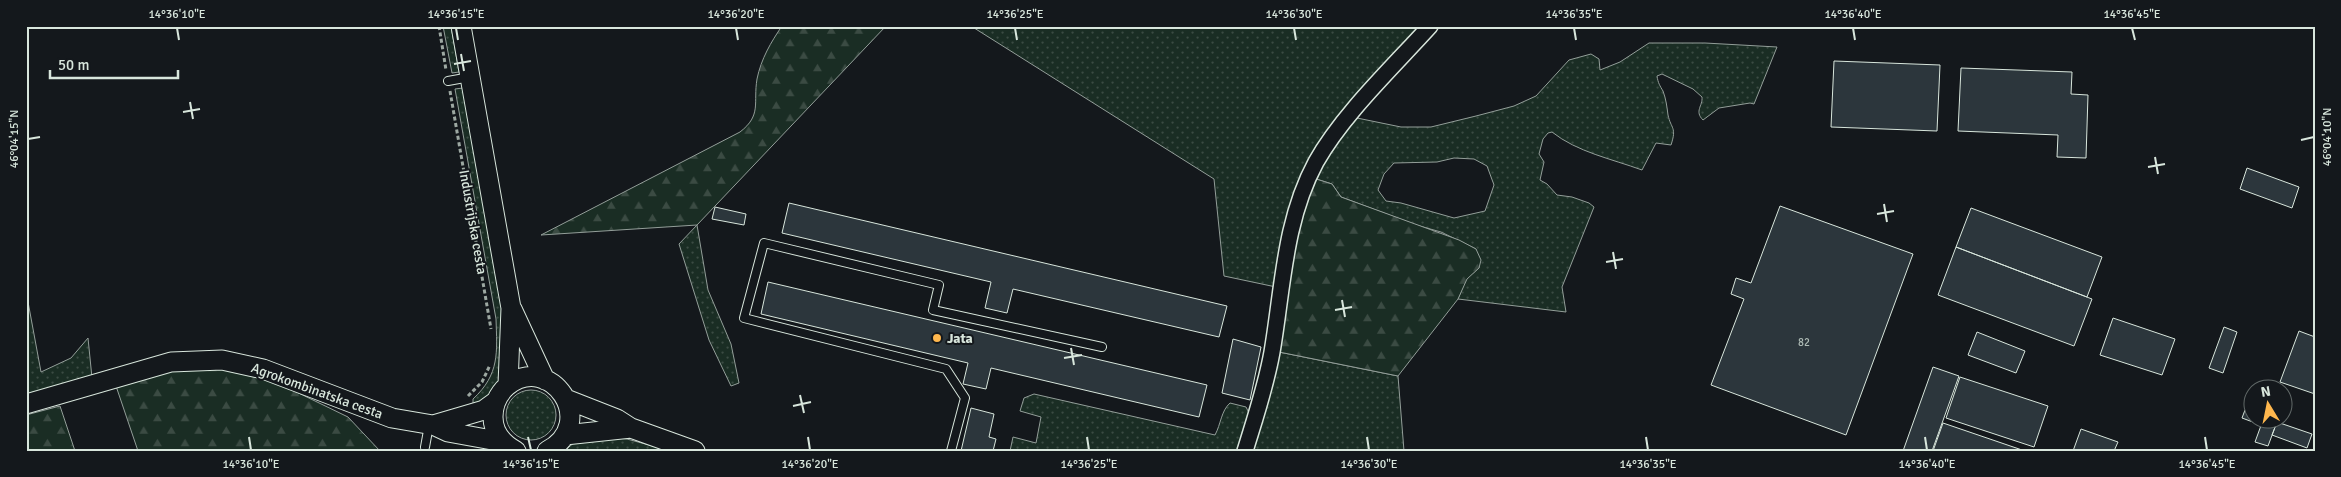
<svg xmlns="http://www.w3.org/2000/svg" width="2341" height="477" font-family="Signika,sans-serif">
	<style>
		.green { fill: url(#green-dots); stroke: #939e99; fill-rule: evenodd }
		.forest { fill: url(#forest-firs); stroke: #939e99 }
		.building { fill: #2c363c; stroke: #d8e6dc }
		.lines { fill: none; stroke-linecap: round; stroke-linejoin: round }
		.service-casing { stroke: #d8e6dc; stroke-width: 10 }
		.minor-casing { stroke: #d8e6dc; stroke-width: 18 }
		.tertiary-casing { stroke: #d8e6dc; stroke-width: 21 }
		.path { stroke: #9da8a2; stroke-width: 3; stroke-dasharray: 4 2.5; stroke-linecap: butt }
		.service { stroke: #14181c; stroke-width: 8 }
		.minor { stroke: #14181c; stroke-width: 15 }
		.tertiary { stroke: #14181c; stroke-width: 19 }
		.ticks { fill: none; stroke: #d8e6dc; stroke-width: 2 }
		.poi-dot { fill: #ffb74d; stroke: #14181c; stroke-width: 2 }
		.labels { text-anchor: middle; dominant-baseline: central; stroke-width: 4; stroke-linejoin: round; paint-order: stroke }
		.number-label { font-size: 11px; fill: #adbab4 }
		.street-label { font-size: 14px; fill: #d8e6dc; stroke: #14181c }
		.poi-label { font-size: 14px; font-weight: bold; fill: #d8e6dc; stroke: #14181c; text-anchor: start }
		.neatline { fill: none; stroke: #d8e6dc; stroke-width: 2 }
		.ticks-label { font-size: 12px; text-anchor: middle; fill: #d8e6dc }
	</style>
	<defs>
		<pattern id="green-dots" width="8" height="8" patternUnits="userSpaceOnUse" patternTransform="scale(1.25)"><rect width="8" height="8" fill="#1a2d24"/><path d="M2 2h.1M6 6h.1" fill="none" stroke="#3b4b43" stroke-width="1.8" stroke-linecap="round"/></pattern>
		<pattern id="forest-firs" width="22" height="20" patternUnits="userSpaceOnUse" patternTransform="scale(1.25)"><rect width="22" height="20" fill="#1a2d24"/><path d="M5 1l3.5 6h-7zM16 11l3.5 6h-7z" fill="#3b4b43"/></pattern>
	</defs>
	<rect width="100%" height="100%" fill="#14181c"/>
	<!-- green -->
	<path class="green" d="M443 26H451L459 72 452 73Z
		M971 26H1422L1336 121 1276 287 1224 276 1214 179Z
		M1649 43H1705L1777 47 1754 104 1750 103 1719 108 1703 120C1694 111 1703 106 1702 97L1693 89 1662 74 1657 76C1658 83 1660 86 1663 91 1666 99 1667 107 1668 115 1671 129 1677 127 1671 145L1656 143 1642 170C1612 159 1577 152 1552 132L1548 133 1543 139 1539 154 1544 162 1540 180 1547 184 1557 195 1572 197 1589 203 1594 207 1562 287 1566 312 1458 299 1466 279 1479 268 1476 249 1441 232 1416 225 1341 197 1332 184 1313 178 1337 140 1357 118 1401 127H1431L1476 116 1514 106 1536 96 1569 60 1591 54 1599 59 1600 70 1620 62ZM1454 158 1474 159 1487 166 1494 185 1485 211 1454 218 1401 203 1386 201 1378 190 1384 174 1394 163 1437 162Z
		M463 88 502 303 501 377 488 397 473 408V399C500 374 497 352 496 319L455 89Z
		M697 225 708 290 731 344 739 383 731 386 709 340 679 244Z
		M26 291 41 372 71 358 88 338 92 378 26 397Z
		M1279 352 1398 376 1404 451H1250Z
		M506 415a25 25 0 1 1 50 0a25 25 0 1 1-50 0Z
		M1034 394 1215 435C1221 424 1221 411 1230 403L1246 407 1249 413 1238 451H1010L1013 437 1036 443 1041 417 1020 411 1024 398Z
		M608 437 627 439 671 451H564L575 442Z"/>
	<!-- forest -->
	<path class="forest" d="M782 26H886L697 225 541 235 740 132C762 115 753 103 757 79 761 59 771 42 782 26Z
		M1313 178 1332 184 1341 197 1459 240 1476 249 1481 260 1479 268 1467 279 1458 299 1398 376 1279 352 1292 247Z
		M200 367 236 370 282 385 348 417 380 451H138L116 386 176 369Z
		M60 406 75 451H26V415Z"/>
	<!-- building -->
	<path class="building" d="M1834 61 1940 65 1937 131 1831 127Z
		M1961 68 2072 72 2071 94 2088 95 2086 158 2057 157 2058 135 1958 131Z
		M2247 168 2299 187 2292 208 2240 189Z
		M789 203 1227 306 1219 337 1013 289 1007 313 985 308 991 282 782 233Z
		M1780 206 1913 254 1846 435 1711 385 1744 299 1731 294 1736 278 1751 283Z
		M715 207 746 214 744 225 712 219Z
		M1971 208 2102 257 2087 297 1956 247Z
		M1956 247 2092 299 2074 346 1938 295Z
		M768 282 1207 385 1199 417 991 368 986 389 963 384 968 363 761 314Z
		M2113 318 2175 339 2162 375 2100 355Z
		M2224 327 2237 332 2223 373 2209 368Z
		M2299 331 2315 337V394L2280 382Z
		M1977 332 2025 351 2016 373 1968 355Z
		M1233 339 1261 347 1250 400 1222 393Z
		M1933 367 1959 376 1932 451H1903Z
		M1960 377 2048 406 2034 447 1946 418Z
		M971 408 994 414 989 437 996 439 993 451H961Z
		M2245 410 2254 413V420H2263L2261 425 2242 418Z
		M2263 420 2277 422 2268 446 2255 442Z
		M2277 422 2312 434 2307 448 2272 435Z
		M1943 423 2025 451H1933Z
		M2081 429 2118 442 2114 451H2073Z"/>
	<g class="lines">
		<!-- service casing -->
		<g class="service-casing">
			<path id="service" d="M448 81 470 77
				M425 447 429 425
				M951 451 965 398 946 369 744 318 764 243 939 285 933 310 1102 347"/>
		</g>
		<!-- minor casing -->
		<g class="minor-casing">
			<path id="minor" d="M1245 451C1255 418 1266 386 1272 352 1283 288 1284 221 1316 162 1343 114 1393 67 1430 26"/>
		</g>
		<!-- tertiary casing -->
		<g class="tertiary-casing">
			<path id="tertiary" d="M461 26 511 308 508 385
				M512 309 545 380
				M566 399 617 419 631 428 695 451
				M26 404 171 362 222 360 263 369 392 418 433 425 448 432 503 442
				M433 425 484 410 495 402
				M565 435 631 428
				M516 451C503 444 493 432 493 417 493 406 498 394 507 386 550 351 600 423 547 451"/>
		</g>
		<!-- path -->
		<path class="path" d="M439 26 446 70
			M450 91 491 329
			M468 396 482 382 490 365"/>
		<!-- service -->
		<use href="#service" class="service"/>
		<!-- minor -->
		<use href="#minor" class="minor"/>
		<!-- tertiary -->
		<use href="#tertiary" class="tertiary"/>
	</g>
	<!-- ticks -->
	<path class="ticks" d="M177 28 179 40M456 28 458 40M736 28 738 40M1015 28 1017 40M1294 28 1296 40M1574 28 1576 40M1853 28 1855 40M2132 28 2135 40M461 54 464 71M454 64 471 61M190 102 193 119M183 112 200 109M28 139 40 137M2301 140 2314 137M2155 157 2158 174M2148 167 2165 164M1884 204 1887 222M1877 214 1894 211M1613 252 1616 269M1606 262 1623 259M1342 300 1345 317M1335 310 1352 307M1071 348 1074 365M1064 358 1082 355M800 395 804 413M793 406 811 402M249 437 251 450M528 437 531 450M808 437 810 450M1087 437 1089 450M1367 437 1369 450M1646 437 1648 450M1925 437 1927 450M2205 437 2207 450"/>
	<!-- markers -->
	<circle class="poi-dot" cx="937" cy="338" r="5"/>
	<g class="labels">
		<!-- number labels -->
		<g class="number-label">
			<text x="1804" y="342">82</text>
		</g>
		<!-- street labels -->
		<g class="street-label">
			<text transform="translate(473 222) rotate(80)">Industrijska cesta</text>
			<text transform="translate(317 391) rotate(20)">Agrokombinatska cesta</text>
		</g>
		<!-- poi labels -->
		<g class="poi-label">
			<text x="947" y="338">Jata</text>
		</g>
	</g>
	<!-- border -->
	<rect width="2341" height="477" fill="none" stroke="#14181c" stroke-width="55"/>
	<!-- north arrow -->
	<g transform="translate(2268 404) rotate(350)"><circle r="24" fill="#14181c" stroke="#626a69"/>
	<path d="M0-4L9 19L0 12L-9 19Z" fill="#ffb74d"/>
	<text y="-8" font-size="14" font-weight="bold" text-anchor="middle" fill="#d8e6dc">N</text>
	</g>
	<!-- scale -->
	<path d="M50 70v8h128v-8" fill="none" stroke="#d8e6dc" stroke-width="2.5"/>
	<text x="58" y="70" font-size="15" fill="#d8e6dc" stroke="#14181c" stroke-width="4" paint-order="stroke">50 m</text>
	<rect x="28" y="28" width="2286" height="422" class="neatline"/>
	<g class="ticks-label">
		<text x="177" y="18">14°36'10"E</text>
		<text x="456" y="18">14°36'15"E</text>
		<text x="736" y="18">14°36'20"E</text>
		<text x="1015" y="18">14°36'25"E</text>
		<text x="1294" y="18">14°36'30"E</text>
		<text x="1574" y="18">14°36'35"E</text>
		<text x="1853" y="18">14°36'40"E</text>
		<text x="2132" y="18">14°36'45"E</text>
		<text transform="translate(2327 137) rotate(-90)" y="4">46°04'10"N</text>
		<text transform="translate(14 139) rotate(-90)" y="4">46°04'15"N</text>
		<text x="251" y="468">14°36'10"E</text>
		<text x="531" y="468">14°36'15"E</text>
		<text x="810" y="468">14°36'20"E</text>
		<text x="1089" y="468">14°36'25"E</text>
		<text x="1369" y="468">14°36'30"E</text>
		<text x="1648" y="468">14°36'35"E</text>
		<text x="1927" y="468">14°36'40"E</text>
		<text x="2207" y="468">14°36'45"E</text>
	</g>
</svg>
